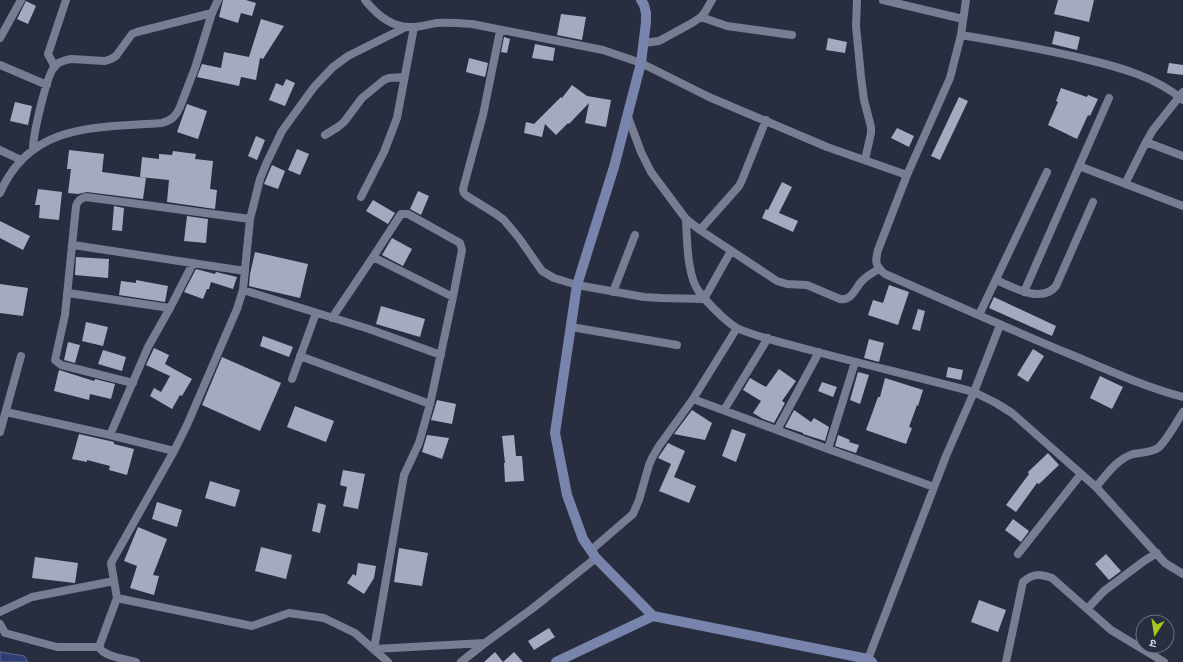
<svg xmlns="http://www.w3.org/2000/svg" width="1183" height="662" font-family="'Times New Roman','Noto Sans Devanagari',serif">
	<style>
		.water { fill: #303d72; stroke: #616b93 }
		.building { fill: #a4abc1 }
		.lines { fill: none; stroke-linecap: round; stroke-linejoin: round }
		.minor { stroke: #777e93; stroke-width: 8 }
		.secondary { stroke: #7884ac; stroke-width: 10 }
	</style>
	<rect width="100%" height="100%" fill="#282e3f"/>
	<!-- water -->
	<path class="water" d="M0 652 24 656 28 662H0Z"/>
	<!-- building -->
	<path class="building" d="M223 0H246L256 3 252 16 241 13 238 23 219 17Z
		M1058 0H1094L1089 22 1054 14Z
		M26 1 36 6 28 24 17 19Z
		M561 14 586 17 582 40 557 35Z
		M261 19 284 26 263 59 260 58 256 80 241 77 239 86 197 77 202 64 221 68 224 52 249 57Z
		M1055 31 1080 37 1077 50 1052 44Z
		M504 37 510 39 507 53 501 52Z
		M828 38 847 42 845 53 826 50Z
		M535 44 555 48 553 61 532 58Z
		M469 58 488 63 485 77 466 72Z
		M1169 63 1183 65V75L1167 73Z
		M286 79 295 83 285 106 269 100 276 83 283 86Z
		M572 85 587 96 611 100 606 127 585 123 589 103 569 124 568 123 556 135 545 124 542 137 524 133 526 122 534 124 561 97 562 98Z
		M1061 88 1087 97 1088 95 1098 99 1090 116 1088 115 1077 139 1048 125 1058 102 1056 101Z
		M959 97 968 101 940 160 931 156Z
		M15 102 32 106 28 125 10 121Z
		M187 104 207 111 198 139 177 132Z
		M897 128 914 136 909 147 891 138Z
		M256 136 265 140 257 160 248 156Z
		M297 149 309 154 300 175 288 170Z
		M69 150 104 154 102 172 146 178 143 199 87 192 78 194 68 193 71 169H67Z
		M173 151 196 154 195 159 213 161 210 189 217 190 215 209 167 202 169 180 140 177 142 157 159 159V154L172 155Z
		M272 165 285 171 278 189 264 184Z
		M782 182 792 187 779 213 798 221 793 232 762 218 766 209 768 210Z
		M38 189 62 192 59 220 39 218 40 205H35Z
		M418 191 429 196 421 215 410 209Z
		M373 200 395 213 388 224 366 211Z
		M114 206 124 208 122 231 112 230Z
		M187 216 208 219 206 243 184 241Z
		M0 221 30 236 23 250 0 238Z
		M392 238 412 249 403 266 382 255Z
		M255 252 308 264 300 298 249 286 250 274Z
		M76 257 109 259 108 278 75 275Z
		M196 269 215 274 216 272 237 277 233 289 211 282 209 289H207L203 299 184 292Z
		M136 280 168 286 165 302 119 295 121 281 136 283Z
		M0 284 28 288 23 316 0 313Z
		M889 285 909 292 898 325 868 315 873 300 883 303Z
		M994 297 1056 326 1052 336 989 308Z
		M381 306 425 319 420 337 376 324Z
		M918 309 925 311 920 331 912 329Z
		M86 322 108 327 103 346 82 341Z
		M263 336 293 347 289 357 260 346Z
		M869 339 884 343 879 362 864 358Z
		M68 342 80 345 75 363 64 360Z
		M154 348 169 355 165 364 192 379 182 396 180 395 172 409 150 396 154 388 161 392 170 376 146 365Z
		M1033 349 1044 356 1028 382 1017 375Z
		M103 350 126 357 122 371 98 364Z
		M222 357 281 383 260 431 202 405Z
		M948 367 963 370 961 380 946 377Z
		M779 369 796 381 782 401 785 403 774 423 763 419 753 413 761 401 743 390 750 378 766 387Z
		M59 370 94 381 95 379 115 384 111 399 90 394 89 400 54 391Z
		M858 372 869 375 860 404 850 400Z
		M1100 376 1123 387 1112 409 1090 398Z
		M885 378 923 390 918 406 917 405 909 427 912 428 906 444 866 430 878 397H880Z
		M822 382 837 387 833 397 818 391Z
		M437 400 456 404 452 424 431 420Z
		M295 406 334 421 326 442 287 427Z
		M692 410 712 423 705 440 674 434Z
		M794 410 811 422 814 418 829 427 825 441 803 434V433L785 427Z
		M732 429 746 434 736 462 722 456Z
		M79 434 114 442V444L134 449 127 475 109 470 110 466 87 460V462L72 459Z
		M427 435 449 438 442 459 422 452Z
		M514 435 516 456H522L524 481 505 482 504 463H505L502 436Z
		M838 435 850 440 849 442 859 445 856 453 835 446Z
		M668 443 685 451 674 477 696 486 689 503 659 491 671 464 658 458Z
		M1048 453 1059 465 1039 484 1037 483 1016 512 1006 505 1029 474 1028 472Z
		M343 470 365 474 358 509 343 506 347 487 340 485Z
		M210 481 240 490 235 507 205 498Z
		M157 502 182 510 177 527 152 519Z
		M318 503 326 505 320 533 312 531Z
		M1013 519 1029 531 1021 542 1005 530Z
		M138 527 167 539 153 575 159 576 154 595 130 588 137 566 124 561Z
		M261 547 292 555 286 579 255 571Z
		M399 548 428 553 422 586 394 582Z
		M1106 554 1121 571 1109 580 1095 564Z
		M35 557 78 563 75 583 32 578Z
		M358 563 376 566 374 578 364 594 347 583 353 574 356 576Z
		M979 600 1006 610 998 632 971 622Z
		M549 628 555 637 534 650 528 641Z
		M495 652 503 662 514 652 523 662H484Z"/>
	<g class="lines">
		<!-- minor -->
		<path class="minor" d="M365 0C376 14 392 28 412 27 420 27 429 24 437 23 449 22 460 23 472 24L603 50 641 63 709 97 827 147 907 175 878 250C875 261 875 266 885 274 947 301 1009 329 1072 355 1108 370 1145 387 1183 397
			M857 0 856 26 861 77 864 100 871 127V133L865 160
			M883 0 963 19
			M701 17 727 26 792 35
			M500 31 483 115 463 189 464 193 467 196 496 214 504 220 519 238 542 271 554 278 577 285 644 297 662 298 704 299 731 251
			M961 35C1003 42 1044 49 1085 59 1119 67 1156 77 1183 100
			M0 38 21 0
			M644 43 659 41 692 23 701 17 705 12 712 0
			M0 65 47 85
			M55 67 48 54 66 0
			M628 117 641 152 651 172 686 219 700 230 777 281 787 284 807 285 840 299C853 301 855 287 863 280 868 275 874 272 879 269
			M325 135 338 127 344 122 362 98 384 80 389 78 404 77
			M1146 142 1183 156
			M33 149C33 135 46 78 54 67 58 62 65 60 71 59L105 61 111 59 116 56 132 34 137 32 212 13
			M0 150 21 160
			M1079 166 1183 206
			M907 175 950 78 961 35 966 0
			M1125 184 1146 142 1153 130 1183 92
			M0 193C31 122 97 128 162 123 172 120 176 116 180 107L195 68 212 13 218 0
			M361 197 384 152 397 118 414 27
			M686 219C687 239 687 269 696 287 702 298 726 322 737 328 756 337 785 343 806 349 862 364 918 377 974 392L996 403 1012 413 1096 487 1165 563 1183 574
			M700 230 739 186 742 180 766 120
			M73 245 245 271
			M373 257 453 297
			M996 280C1012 287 1042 304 1056 286L1093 202
			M243 290 369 329 441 355
			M613 292 635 235
			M1024 292 1109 98
			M68 293 170 308
			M979 315 1047 172
			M332 318 373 257 401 214H408L460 243 462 250 453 297 430 404 419 443 404 475 374 649
			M571 327 677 345
			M300 356 430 404
			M292 379 316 313
			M133 383 61 365 55 360 65 315 76 206C78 200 80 199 86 197L250 219
			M693 399 828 449 934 487
			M724 410 768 338
			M6 412 110 435 174 451
			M777 430 819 352
			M0 432 21 356
			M110 435 148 347 170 308 193 263
			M828 449 855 362
			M1096 487C1107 474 1117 459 1133 454 1141 452 1151 453 1158 448 1165 443 1178 420 1183 412
			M590 551 633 514 639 500 649 465 652 458 659 446 693 399 737 328
			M1018 554 1081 474
			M117 598 99 647C104 657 126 659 136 662
			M1087 609 1104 591 1144 561 1157 553
			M0 612 32 597 114 581
			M0 624 5 633 57 647H99
			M374 649 485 643 533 608 596 558
			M868 659 946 456 974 392 1000 325
			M388 662 355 633 324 618 289 613 252 626 117 598 111 563 174 451 187 425 237 309 243 290 250 219 260 179 267 162 282 131 314 87 333 67 348 56 406 27
			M461 662 485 643
			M1006 662 1023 582C1033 573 1040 574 1052 578L1111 630 1164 662"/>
		<!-- secondary -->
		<path class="secondary" d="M641 0 644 5 646 13V22L641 63 614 167 577 285 555 433 567 495 583 539 596 558 653 616
			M556 662 653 616 868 659 872 662"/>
	</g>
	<!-- north arrow -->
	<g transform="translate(1155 634) rotate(192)"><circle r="19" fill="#282e3f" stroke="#6c7180"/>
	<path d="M0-3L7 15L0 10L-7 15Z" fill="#a8c71c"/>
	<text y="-6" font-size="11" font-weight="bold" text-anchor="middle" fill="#d2d6e1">उ</text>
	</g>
</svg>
